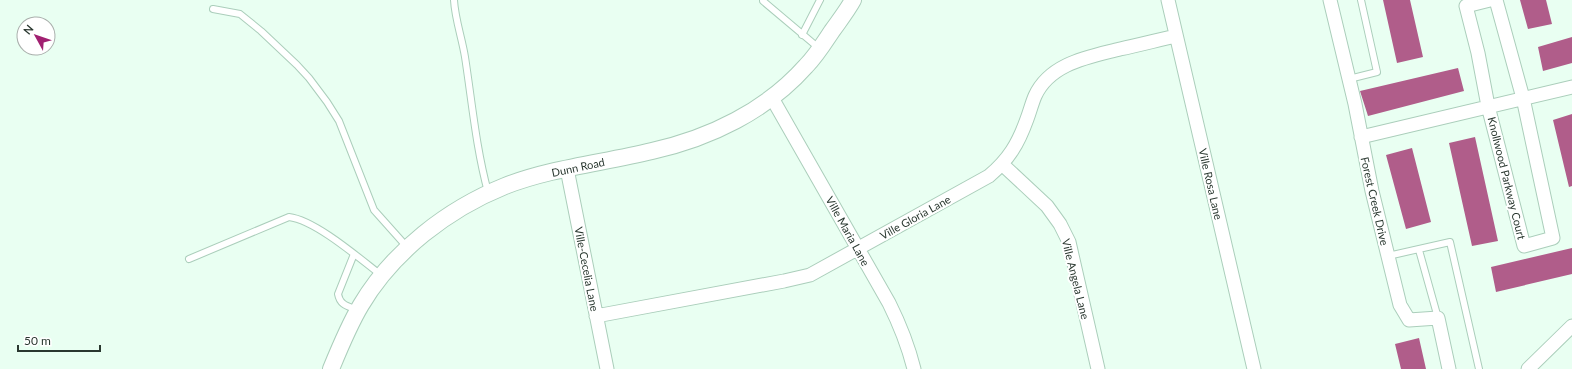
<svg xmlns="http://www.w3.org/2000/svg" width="1572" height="369" font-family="Lato,sans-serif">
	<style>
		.building { fill: #b05d8a }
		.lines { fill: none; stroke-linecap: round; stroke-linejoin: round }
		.service-casing { stroke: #abcebb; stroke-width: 8 }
		.minor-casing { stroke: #abcebb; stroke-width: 15 }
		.tertiary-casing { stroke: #abcebb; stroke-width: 18 }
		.service { stroke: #fff; stroke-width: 6 }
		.minor { stroke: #fff; stroke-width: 13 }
		.tertiary { stroke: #fff; stroke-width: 16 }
		.labels { text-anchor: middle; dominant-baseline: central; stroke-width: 4; stroke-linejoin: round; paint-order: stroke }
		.street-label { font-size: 11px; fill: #2a3830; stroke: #fff }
	</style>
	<rect width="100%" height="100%" fill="#e9fff2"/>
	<!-- building -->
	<path class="building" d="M1383 0H1410L1423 57 1397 63Z
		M1520 0H1546L1552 24 1528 29Z
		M1572 37V63L1543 71 1538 47Z
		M1458 68 1464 91 1368 116 1360 91Z
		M1572 114V186L1569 187 1553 120Z
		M1475 137 1498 241 1472 246 1449 143Z
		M1412 148 1431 222 1406 229 1386 155Z
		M1572 248V274L1496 292 1491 267Z
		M1419 338 1426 369H1401L1395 344Z"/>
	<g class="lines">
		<!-- service casing -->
		<g class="service-casing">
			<path id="service" d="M454 0C455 19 462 38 465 57 472 102 476 148 488 192
				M763 0V1L820 49
				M213 9 240 14 261 31 297 65 309 78 327 102 339 121 374 210 407 247
				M802 35 820 0
				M1349 79 1377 72 1361 0
				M1419 250 1438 318
				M354 254 338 294C340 305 347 306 357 310
				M1388 256 1450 242 1479 369
				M189 259 289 217C315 220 359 258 381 275"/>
		</g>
		<!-- minor casing -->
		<g class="minor-casing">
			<path id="minor" d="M1168 0 1254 369
				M1330 0 1355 104 1372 191 1400 305 1409 320 1438 318 1449 369
				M1490 0 1466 6 1478 53 1488 106 1524 246 1553 238 1523 98 1496 0
				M772 98 889 303C900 325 908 345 914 369
				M1361 137 1572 87
				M1003 165 1047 206 1060 224 1069 242 1098 369
				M567 169 607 369
				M596 316 784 281 810 275 989 176C1009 159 1018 144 1027 119 1030 111 1032 103 1035 96 1050 63 1089 57 1120 49 1139 45 1158 40 1176 36
				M1528 369 1572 326"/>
		</g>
		<!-- tertiary casing -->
		<g class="tertiary-casing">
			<path id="tertiary" d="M331 369C340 347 349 325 361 305 393 251 448 209 505 186 551 168 603 163 652 151 710 138 766 111 806 66 816 56 824 43 832 31 839 21 847 11 853 0"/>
		</g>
		<!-- service -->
		<use href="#service" class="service"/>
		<!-- minor -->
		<use href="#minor" class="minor"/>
		<!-- tertiary -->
		<use href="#tertiary" class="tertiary"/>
	</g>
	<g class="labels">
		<!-- street labels -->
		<g class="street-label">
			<text transform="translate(578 167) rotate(-12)">Dunn Road</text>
			<text transform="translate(1507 178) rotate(76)">Knollwood Parkway Court</text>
			<text transform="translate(1211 184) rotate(77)">Ville Rosa Lane</text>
			<text transform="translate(1375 201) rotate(77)">Forest Creek Drive</text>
			<text transform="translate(915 217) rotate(-29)">Ville Gloria Lane</text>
			<text transform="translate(848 231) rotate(61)">Ville Maria Lane</text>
			<text transform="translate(587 269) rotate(79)">Ville-Cecelia Lane</text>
			<text transform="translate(1076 279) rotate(76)">Ville Angela Lane</text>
		</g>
	</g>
	<!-- north arrow -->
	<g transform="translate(36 36) rotate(310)"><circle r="19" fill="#ffffff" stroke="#aaafac"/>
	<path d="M0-3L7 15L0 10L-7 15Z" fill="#a12071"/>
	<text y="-6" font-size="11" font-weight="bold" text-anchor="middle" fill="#2a3830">N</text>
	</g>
	<!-- scale -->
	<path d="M18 345v6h82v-6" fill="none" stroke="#2a3830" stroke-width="2"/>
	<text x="24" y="345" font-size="12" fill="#2a3830" stroke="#ffffff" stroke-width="3" paint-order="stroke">50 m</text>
</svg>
